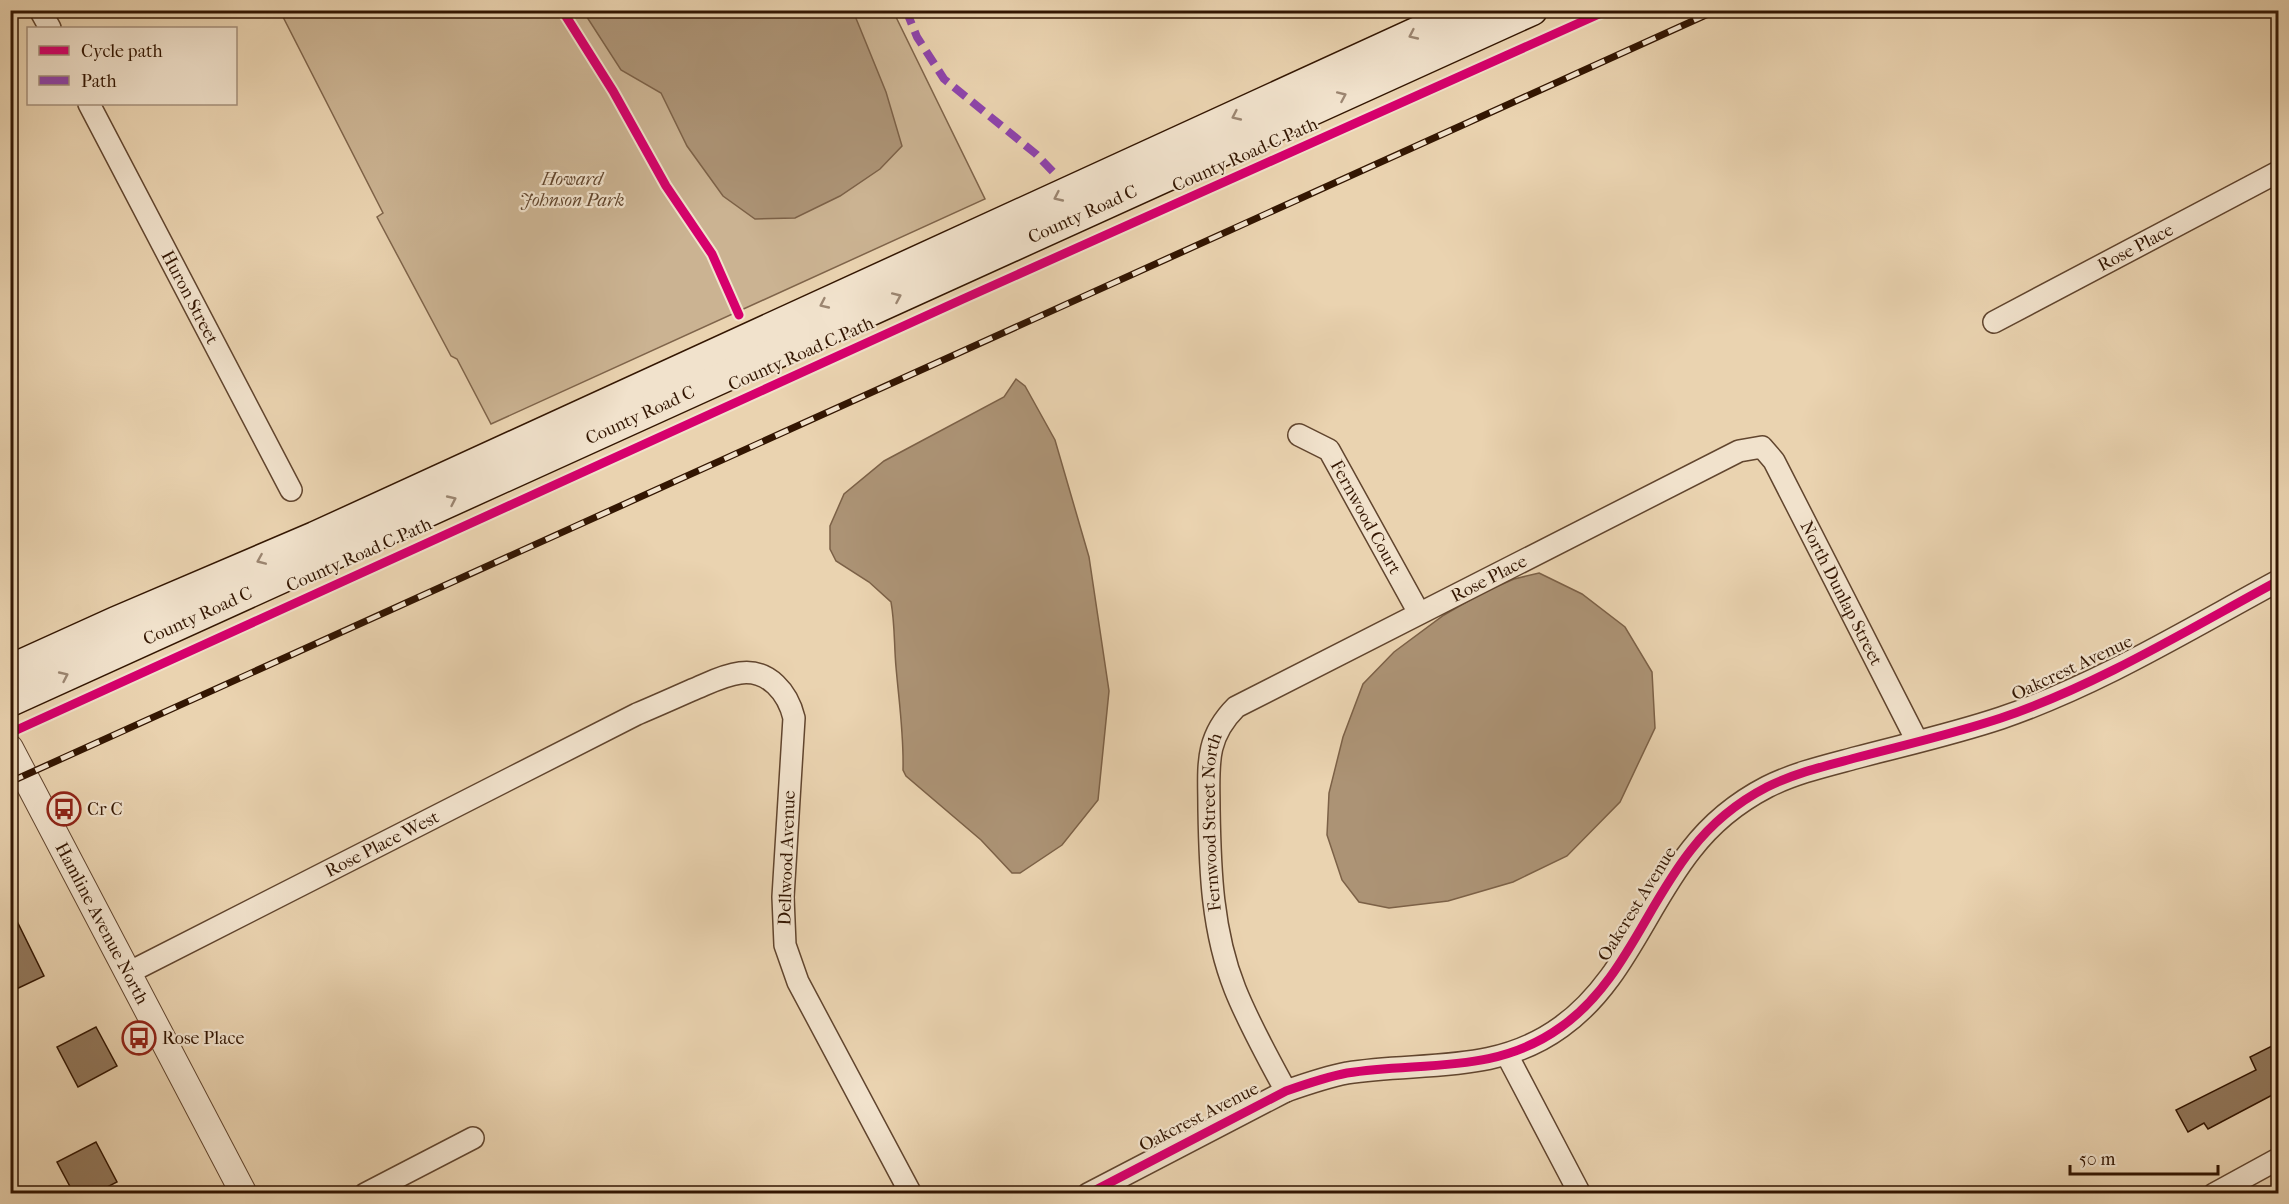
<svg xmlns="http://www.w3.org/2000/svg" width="2289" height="1204" font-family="'IM FELL French Canon',serif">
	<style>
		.green { fill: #cbb392; stroke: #7f644a; stroke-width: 1.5 }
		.water { fill: #ac9375; stroke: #7c6147; stroke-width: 1.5 }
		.building { fill: #92785c; stroke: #331602; stroke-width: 1.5 }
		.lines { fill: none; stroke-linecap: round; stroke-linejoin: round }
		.minor-casing { stroke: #61452e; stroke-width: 24 }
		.tertiary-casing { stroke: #61452e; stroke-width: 28 }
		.secondary-casing { stroke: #331602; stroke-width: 33 }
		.minor { stroke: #f1e2cc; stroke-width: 21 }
		.tertiary { stroke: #f1e2cc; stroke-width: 26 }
		.secondary { stroke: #f1e2cc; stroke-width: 30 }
		.rail-casing { stroke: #331602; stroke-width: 7 }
		.rail { stroke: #f1e2cc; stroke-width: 4.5; stroke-dasharray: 14; stroke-linecap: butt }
		.quiet { stroke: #8e44ad; stroke-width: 8; stroke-dasharray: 15 8; stroke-linecap: butt }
		.cycleway-casing { stroke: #f1e2cc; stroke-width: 13 }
		.cycleway { stroke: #d6006c; stroke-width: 9 }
		.oneway { stroke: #9c8671 }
		.labels { text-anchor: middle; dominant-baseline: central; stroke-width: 4.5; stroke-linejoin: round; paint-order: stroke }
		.street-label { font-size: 18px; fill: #331602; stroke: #f1e2cc }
		.park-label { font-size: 18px; font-style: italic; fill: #61452d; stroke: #f1e2cc }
		.poi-label { font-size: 18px; fill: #331602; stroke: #f1e2cc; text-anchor: start }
	</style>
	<rect width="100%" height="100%" fill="#ead3b0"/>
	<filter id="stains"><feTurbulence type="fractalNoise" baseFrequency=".00333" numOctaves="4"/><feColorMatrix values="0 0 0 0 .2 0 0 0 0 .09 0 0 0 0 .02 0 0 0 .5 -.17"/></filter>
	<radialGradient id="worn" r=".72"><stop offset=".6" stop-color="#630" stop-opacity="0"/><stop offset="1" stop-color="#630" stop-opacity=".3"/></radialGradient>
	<!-- green -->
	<path class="green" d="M280 11H893L985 199 491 424 457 359 451 356 377 217 383 213Z"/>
	<!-- water -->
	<path class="water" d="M583 11H853L886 92 902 146 880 169 840 196 795 218 755 219 723 196 687 146 661 93 621 70Z
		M1016 379 1025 386 1055 440 1089 557 1109 691 1098 800 1062 845 1020 873H1012L981 840 906 776 903 770C904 735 899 702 896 667 894 645 895 624 891 602L869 582 836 561 830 549V526L844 494 884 461 1004 397Z
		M1539 573 1582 594 1625 627 1652 672 1655 728 1620 802 1567 856 1513 882 1448 901 1389 908 1359 902 1342 880 1327 835 1329 793 1343 737 1363 684 1394 652 1444 615 1480 594 1514 579Z"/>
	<!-- building -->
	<path class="building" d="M10 907 44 976 10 992Z
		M96 1027 117 1066 78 1087 57 1047Z
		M2278 1043V1092L2208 1129 2204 1123 2188 1132 2176 1110 2256 1070 2250 1057Z
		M96 1142 117 1182 105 1188 108 1194H74L57 1162Z"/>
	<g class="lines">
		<!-- minor casing -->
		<g class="minor-casing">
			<g id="minor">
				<path d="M40 10 50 28"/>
				<path id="s1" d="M89 104 291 490"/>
				<path id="s2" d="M1994 322 2278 172"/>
				<path id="s3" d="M1299 435 1329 450 1419 613"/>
				<path id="s4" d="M128 973 637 714C656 706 674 698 692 690 707 684 723 675 740 673 769 669 788 693 794 718L783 897 785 945 798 982 911 1194"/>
				<path d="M1507 1055 1580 1194"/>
				<path id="s5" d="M1286 1091C1268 1058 1249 1024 1235 989 1212 931 1210 870 1209 809 1209 767 1204 739 1236 707L1739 451 1762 447 1774 461 1917 741"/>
				<path d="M365 1194 473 1138"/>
				<path d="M1088 1194 1286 1091C1306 1084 1326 1077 1347 1073 1422 1061 1495 1075 1561 1027 1623 983 1645 908 1691 850 1711 824 1738 802 1767 787 1795 773 1825 766 1855 758 1904 745 1953 734 2001 718 2098 685 2189 629 2278 581"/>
				<path d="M2214 1194 2278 1159"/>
			</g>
		</g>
		<!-- tertiary casing -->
		<g class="tertiary-casing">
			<g id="tertiary">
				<path id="s6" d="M10 748 244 1194"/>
			</g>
		</g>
		<!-- secondary casing -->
		<g class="secondary-casing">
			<g id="secondary">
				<path d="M10 670 116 622 315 537 1466 10"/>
				<path id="s7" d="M10 701 1532 10"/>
			</g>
		</g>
		<!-- minor -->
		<use href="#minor" class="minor"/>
		<!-- tertiary -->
		<use href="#tertiary" class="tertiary"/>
		<!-- secondary -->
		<use href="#secondary" class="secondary"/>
		<!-- rail casing -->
		<g class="rail-casing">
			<path id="rail" d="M10 782 1717 10"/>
		</g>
		<!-- rail -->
		<use href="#rail" class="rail"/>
		<!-- quiet -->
		<path class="quiet" d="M906 10 917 37 944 79 1036 154 1056 175"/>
		<!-- cycleway casing -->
		<g class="cycleway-casing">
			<path id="cycleway" d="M562 10 613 91 666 186 712 254 739 315
				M10 733 963 299 1608 10
				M1088 1194 1286 1091C1306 1084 1326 1077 1347 1073 1422 1061 1495 1075 1561 1027 1623 983 1645 908 1691 850 1711 824 1738 802 1767 787 1795 773 1825 766 1855 758 1904 745 1953 734 2001 718 2098 685 2189 629 2278 581"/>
		</g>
		<!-- cycleway -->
		<use href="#cycleway" class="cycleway"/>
	</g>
	<!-- one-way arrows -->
	<defs><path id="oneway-chevron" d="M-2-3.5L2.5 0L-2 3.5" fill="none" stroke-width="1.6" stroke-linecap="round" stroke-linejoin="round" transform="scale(1.5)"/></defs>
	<g class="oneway">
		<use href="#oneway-chevron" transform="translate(1413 35) rotate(155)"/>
		<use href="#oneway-chevron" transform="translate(1342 96) rotate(-24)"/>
		<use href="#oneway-chevron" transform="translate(1236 116) rotate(155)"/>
		<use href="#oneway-chevron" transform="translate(1058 197) rotate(155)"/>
		<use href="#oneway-chevron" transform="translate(897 297) rotate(-24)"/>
		<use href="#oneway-chevron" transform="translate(824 304) rotate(155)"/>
		<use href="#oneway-chevron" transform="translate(452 500) rotate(-25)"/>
		<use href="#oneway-chevron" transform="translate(261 560) rotate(157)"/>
		<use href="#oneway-chevron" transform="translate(64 676) rotate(-25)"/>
	</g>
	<!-- icons -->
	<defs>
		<g id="bus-ring" transform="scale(1.725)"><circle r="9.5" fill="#f1e2cc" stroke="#8f2418" stroke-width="1.5"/><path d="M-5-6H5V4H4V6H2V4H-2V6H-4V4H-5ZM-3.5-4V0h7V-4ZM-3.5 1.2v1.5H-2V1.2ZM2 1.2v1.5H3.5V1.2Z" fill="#8f2418"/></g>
	</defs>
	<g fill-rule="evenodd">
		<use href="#bus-ring" x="64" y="809"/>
		<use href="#bus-ring" x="139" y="1038"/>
	</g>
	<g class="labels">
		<!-- street labels -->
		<g class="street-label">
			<text transform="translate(1245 155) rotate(-24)">County Road C Path</text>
			<text stroke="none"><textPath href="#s7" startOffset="1178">County Road C</textPath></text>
			<text stroke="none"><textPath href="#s2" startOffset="160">Rose Place</textPath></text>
			<text stroke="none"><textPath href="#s1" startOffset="218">Huron Street</textPath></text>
			<text transform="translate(801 354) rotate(-24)">County Road C Path</text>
			<text stroke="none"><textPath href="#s7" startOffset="692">County Road C</textPath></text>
			<text stroke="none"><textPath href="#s3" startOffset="110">Fernwood Court</textPath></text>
			<text transform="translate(359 555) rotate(-24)">County Road C Path</text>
			<text stroke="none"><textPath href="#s5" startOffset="690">Rose Place</textPath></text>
			<text stroke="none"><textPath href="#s5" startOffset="1161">North Dunlap Street</textPath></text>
			<text stroke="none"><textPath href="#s7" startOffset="206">County Road C</textPath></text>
			<text transform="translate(2072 668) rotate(-25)">Oakcrest Avenue</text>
			<text stroke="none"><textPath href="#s5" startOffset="284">Fernwood Street North</textPath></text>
			<text stroke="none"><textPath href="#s4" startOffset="285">Rose Place West</textPath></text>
			<text transform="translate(787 858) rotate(-88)">Dellwood Avenue</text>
			<text transform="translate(1637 904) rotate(-58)">Oakcrest Avenue</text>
			<text stroke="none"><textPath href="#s6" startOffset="198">Hamline Avenue North</textPath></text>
			<text transform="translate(1199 1117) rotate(-27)">Oakcrest Avenue</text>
		</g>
		<!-- park labels -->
		<g class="park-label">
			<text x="572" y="179">Howard<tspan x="572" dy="21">Johnson Park</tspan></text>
		</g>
		<!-- poi labels -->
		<g class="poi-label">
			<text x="87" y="809">Cr C</text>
			<text x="162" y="1038">Rose Place</text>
		</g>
	</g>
	<!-- margin -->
	<rect width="2289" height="1204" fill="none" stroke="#ead3b0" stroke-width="36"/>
	<rect x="12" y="12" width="2265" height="1180" fill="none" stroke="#331602" stroke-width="3"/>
	<rect x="18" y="18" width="2253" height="1168" fill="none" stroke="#331602" stroke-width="1.5"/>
	<!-- legend -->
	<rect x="27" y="27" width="210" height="78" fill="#f1e2cc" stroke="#a5907b" stroke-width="1.5"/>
	<rect x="39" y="46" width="30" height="9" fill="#d6006c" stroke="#a5907b" stroke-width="1.5"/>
	<text x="81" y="57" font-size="18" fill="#331602">Cycle path</text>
	<rect x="39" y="76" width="30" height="9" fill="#8e44ad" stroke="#a5907b" stroke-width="1.5"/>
	<text x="81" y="87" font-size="18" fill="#331602">Path</text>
	<!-- scale -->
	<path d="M2070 1165v9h148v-9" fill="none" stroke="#331602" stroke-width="3"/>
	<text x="2079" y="1165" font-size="18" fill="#331602" stroke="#f1e2cc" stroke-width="4.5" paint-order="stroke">50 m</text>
	<rect width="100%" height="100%" filter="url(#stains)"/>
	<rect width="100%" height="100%" fill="url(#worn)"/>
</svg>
